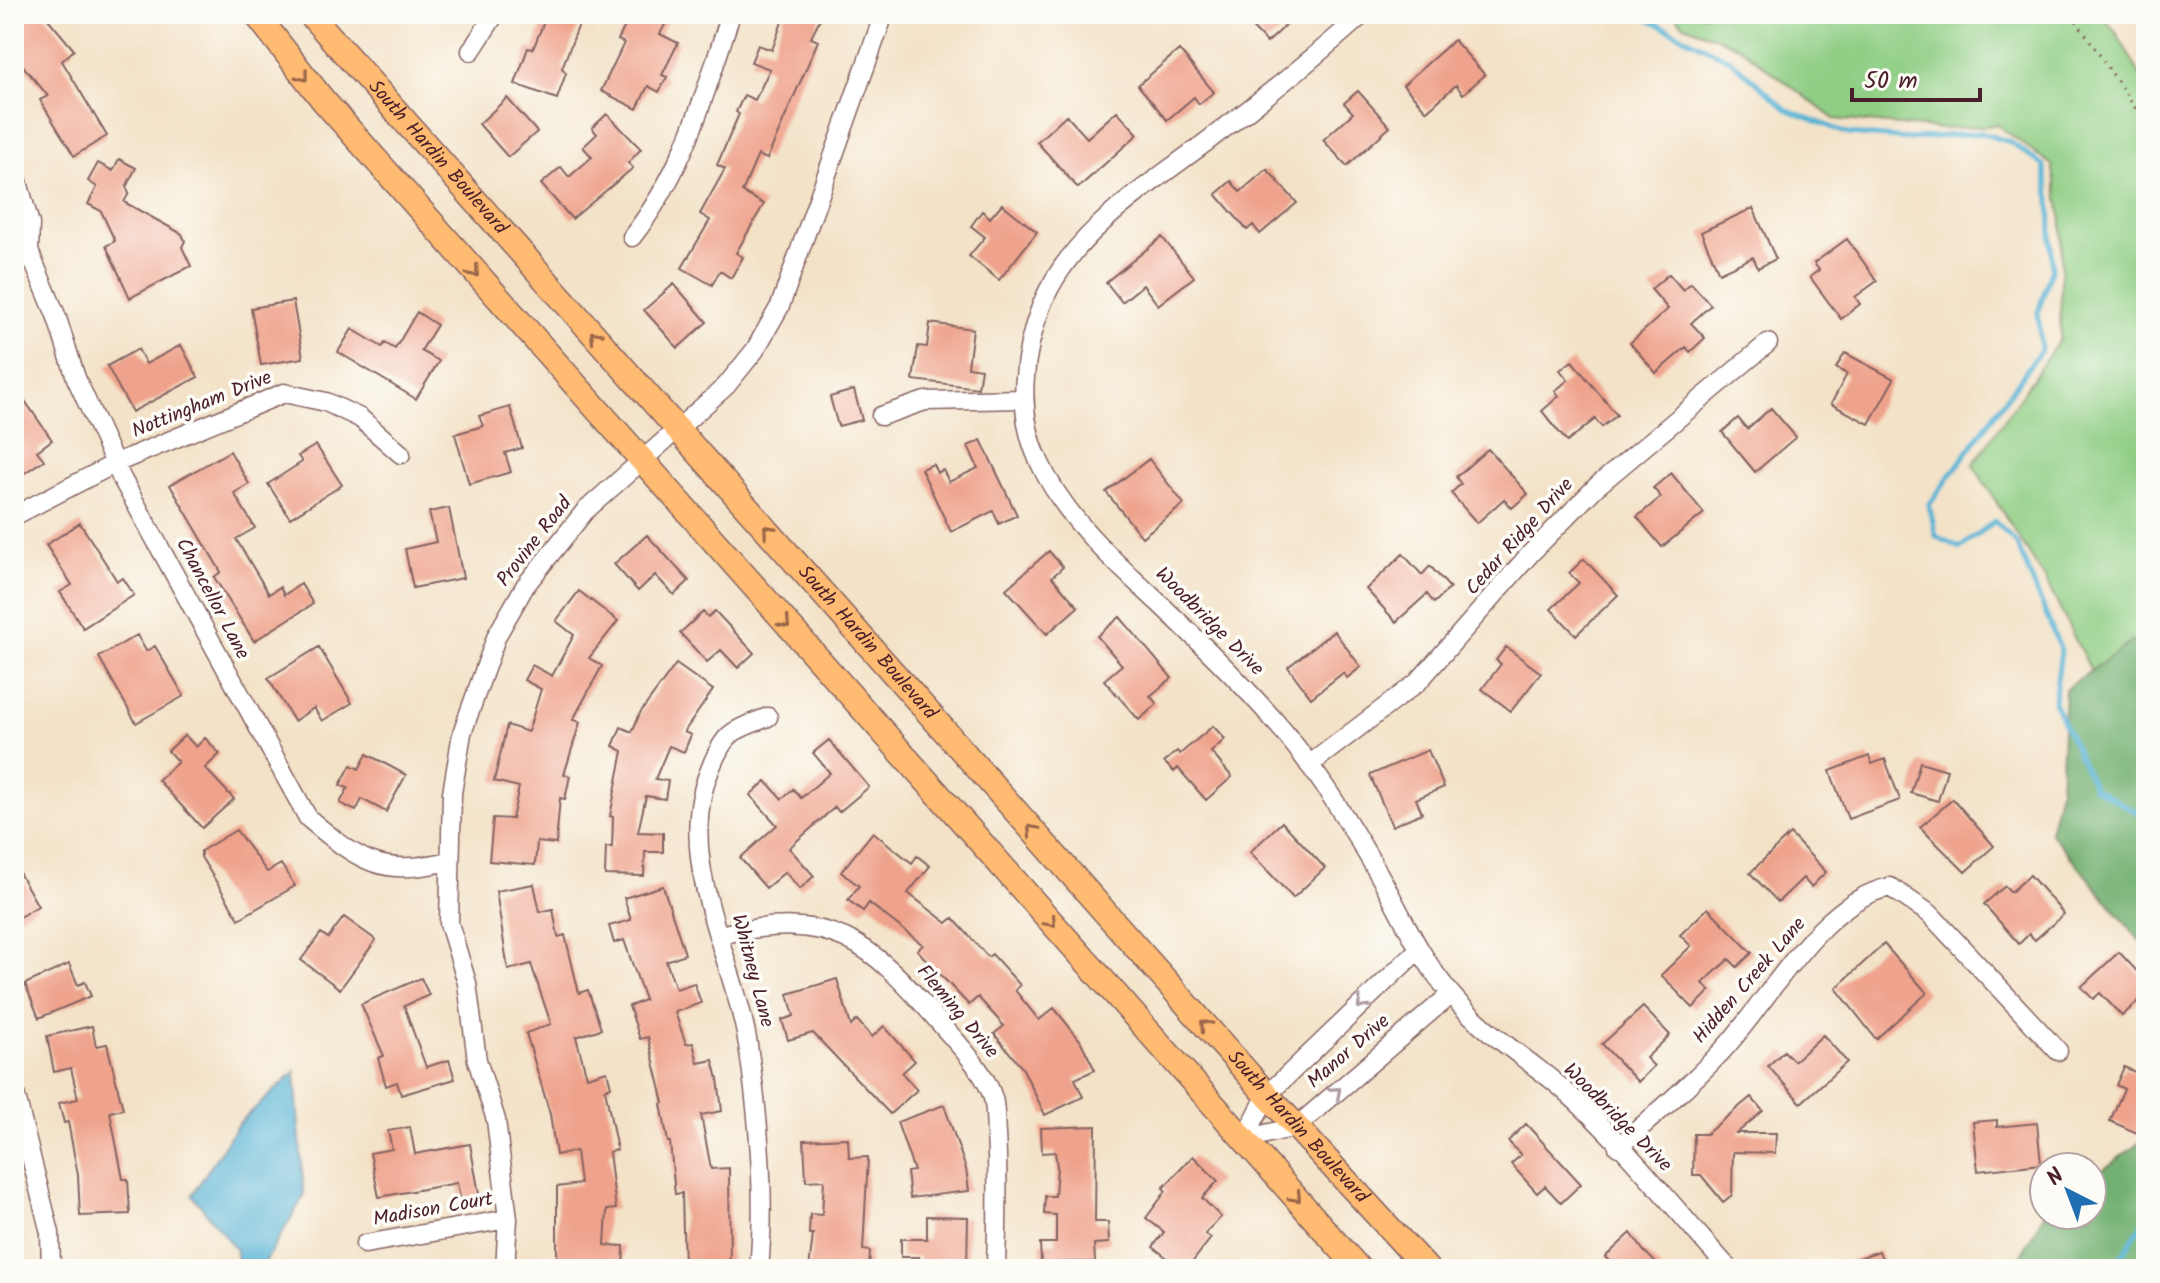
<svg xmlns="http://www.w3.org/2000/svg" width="2160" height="1283" font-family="Kalam,sans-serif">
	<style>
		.green { fill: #8fce84; stroke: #6c7658; stroke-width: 2 }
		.forest { fill: #73b172; stroke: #5e684e; stroke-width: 2 }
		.water { fill: #57b3d5; stroke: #506980; stroke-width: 2 }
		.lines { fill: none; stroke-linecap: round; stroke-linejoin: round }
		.stream { stroke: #57b3d5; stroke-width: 5 }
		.building { fill: #efa38c }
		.minor-casing { stroke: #856362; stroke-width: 21 }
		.major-casing { stroke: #856362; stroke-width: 27 }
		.path { stroke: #856362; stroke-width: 3; stroke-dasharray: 2 6; stroke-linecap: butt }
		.minor { stroke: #fff; stroke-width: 18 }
		.major { stroke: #ffbb71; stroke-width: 24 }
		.oneway { stroke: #9b654a }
		.oneway2 { stroke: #ae9aa0 }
		.labels { text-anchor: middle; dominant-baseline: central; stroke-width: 7; stroke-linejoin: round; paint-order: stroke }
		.street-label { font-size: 20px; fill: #4a1f2b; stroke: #fdfcf7 }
	</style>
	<rect width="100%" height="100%" fill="#fdfcf7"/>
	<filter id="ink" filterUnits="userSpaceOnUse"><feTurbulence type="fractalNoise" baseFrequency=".0125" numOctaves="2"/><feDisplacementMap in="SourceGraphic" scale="16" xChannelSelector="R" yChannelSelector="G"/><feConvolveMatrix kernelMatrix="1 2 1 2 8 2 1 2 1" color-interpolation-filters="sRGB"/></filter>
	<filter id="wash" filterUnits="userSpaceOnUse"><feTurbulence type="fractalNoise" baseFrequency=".006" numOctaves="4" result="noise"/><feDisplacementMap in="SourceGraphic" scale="32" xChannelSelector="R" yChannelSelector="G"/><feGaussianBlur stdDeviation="1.8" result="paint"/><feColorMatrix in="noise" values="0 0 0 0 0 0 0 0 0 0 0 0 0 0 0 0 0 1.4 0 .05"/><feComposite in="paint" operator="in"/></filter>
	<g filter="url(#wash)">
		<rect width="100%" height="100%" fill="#f3e2c7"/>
		<!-- green -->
		<path class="green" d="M1673 14H2099L2115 30 2146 85V795L2100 689 2045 579 1973 465 2060 339 2062 221 2052 165 1997 125 1943 129 1834 119 1738 46 1684 25Z"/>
		<!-- forest -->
		<path class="forest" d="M2146 632V948L2050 832 2060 789 2065 689Z
			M2146 1138V1269H2014L2044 1214 2092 1215V1178Z"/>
		<!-- water -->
		<path class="water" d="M295 1072 304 1196 261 1269H239L236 1250 192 1195 238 1124Z"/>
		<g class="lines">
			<!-- stream -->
			<path class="stream" d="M1638 14 1732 61 1786 109 1848 134 1909 139 1981 133 2010 142 2044 166 2050 200 2052 267 2038 312 2041 350 1929 505 1936 536 1960 548 1995 521 2017 544 2061 651 2054 702 2094 788 2146 817
				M2113 1269 2146 1218"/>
		</g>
		<g id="blocks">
			<!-- building -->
			<path class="building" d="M14 14H44L74 50 62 61 107 136 74 156 40 100 48 96 14 55Z
				M547 14H583L562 68 566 73 557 99 515 84 528 48 533 49Z
				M631 14H654L667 21 660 34 678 43 662 75 667 77 659 92 648 86 637 109 601 91 624 43 618 40Z
				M785 14H822L811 38 818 41 767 159 758 155 742 192 764 204 736 253 743 257 731 278 720 271 712 285 682 268 710 220 700 214 725 169 717 165 739 114 736 112 744 95 755 100 770 69 751 62 758 45 772 50Z
				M1239 14H1298L1267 43Z
				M1454 40 1485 75 1463 94 1456 85 1427 111 1403 85Z
				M1179 50 1214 92 1199 104 1194 97 1167 120 1138 85Z
				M1358 91 1390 127 1347 166 1323 140 1353 113 1344 103Z
				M507 98 537 132 508 157 479 124Z
				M1117 111 1138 134 1078 188 1037 142 1066 115 1087 138Z
				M607 114 641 149 628 163 633 168 572 219 541 184 561 167 569 177 592 157 583 147 597 134 592 128Z
				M119 159 136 168 126 187 129 193 124 202 182 234 185 241 182 247 191 266 130 298 106 246 115 241 101 211 88 204 97 187 88 181 98 163 113 171Z
				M1267 169 1297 203 1260 234 1253 225 1247 230 1216 194 1231 181 1240 192Z
				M1002 204 1037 232 999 280 969 256 985 237 971 226 982 211 990 218Z
				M1753 208 1776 259 1758 268 1753 257 1719 273 1701 232Z
				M1162 237 1194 277 1158 305 1143 285 1122 302 1106 282Z
				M1847 239 1877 281 1855 297 1860 304 1841 319 1810 277 1819 270 1814 263Z
				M1669 274 1683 290 1691 283 1711 305 1691 323 1705 338 1690 352 1686 347 1656 373 1630 343 1668 309 1651 289Z
				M674 284 707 322 678 348 644 310Z
				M293 301 303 358 261 365 251 308Z
				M417 312 437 325 421 351 439 361 416 399 338 352 352 329 382 347 385 343 395 349Z
				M930 323 973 329 968 367 981 369 978 388 913 380 918 346 927 347Z
				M181 345 198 377 132 412 107 366 138 349 146 364Z
				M1845 353 1894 379 1869 424 1831 404 1847 374 1836 368Z
				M1572 361 1617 415 1602 427 1595 419 1567 442 1542 411 1559 396 1555 391 1568 380 1560 370Z
				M14 385 52 440 37 451 44 460 14 480Z
				M854 390 862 420 838 426 830 397Z
				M510 407 522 448 505 453 511 472 469 484 455 434 483 426 479 416Z
				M1771 408 1796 437 1755 472 1722 432 1738 418 1747 429Z
				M981 440 1017 515 999 524 993 511 951 532 921 469 933 464 937 473 943 470 949 482 978 468 968 446Z
				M316 445 342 485 290 518 268 484 302 462 298 456Z
				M1488 449 1528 494 1512 508 1504 499 1477 523 1451 493 1461 484 1456 477Z
				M230 451 249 484 234 493 255 528 236 539 269 594 280 587 284 595 301 584 313 604 254 641 214 577 221 572 170 485Z
				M1149 459 1184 504 1142 537 1106 492Z
				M1671 473 1704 513 1662 547 1637 517 1661 497 1653 488Z
				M449 508 463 578 413 588 405 549 436 542 429 512Z
				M80 523 117 581 123 578 134 595 83 628 60 592 72 585 46 545Z
				M647 535 689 581 674 595 655 575 638 591 614 564Z
				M1049 551 1063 567 1052 577 1078 607 1047 634 1006 589Z
				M1403 554 1422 575 1430 566 1450 588 1434 603 1427 594 1396 622 1366 589Z
				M1584 559 1618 595 1576 635 1551 609 1579 583 1569 573Z
				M579 591 618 621 589 658 602 666 573 720 580 722 564 775 570 776 565 799 560 798 556 844 537 842 535 865 489 861 493 818 512 819 519 787 494 781 507 725 528 732 541 689 524 680 532 665 552 676 574 635 556 621Z
				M715 611 754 653 738 668 721 650 707 662 680 633 703 612 708 617Z
				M1120 617 1172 678 1150 696 1157 704 1139 720 1104 680 1122 665 1097 636Z
				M1334 631 1361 667 1347 678 1343 673 1311 698 1288 667Z
				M137 635 146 651 155 646 184 696 136 723 99 657Z
				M319 647 352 703 322 721 314 708 294 721 268 678Z
				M1506 647 1541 673 1511 711 1482 689 1501 664 1496 660Z
				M676 664 713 690 684 732 691 735 684 752 669 746 655 779 668 781 665 799 646 796 638 832 663 833V852H645L644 876 605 875 606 847H612L613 817 610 816 623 751 613 746 621 727 632 732 640 713Z
				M1213 726 1225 739 1211 752 1232 777 1206 800 1178 768 1174 772 1164 762 1177 751 1180 754Z
				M185 735 196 747 205 738 220 754 205 768 234 799 202 828 158 780 178 762 168 751Z
				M829 740 869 787 839 812 835 807 789 848 814 876 800 889 785 872 766 888 740 858 777 825 750 795 766 781 782 799 793 789 801 798 830 773 813 753Z
				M1428 750 1444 787 1416 799 1422 813 1392 826 1370 775Z
				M367 754 406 775 386 812 362 799 356 811 340 803 348 788 340 785 351 765 359 769Z
				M1869 756 1872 764 1885 759 1900 800 1848 819 1830 771Z
				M1920 762 1947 770 1938 801 1911 793Z
				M1953 799 1994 846 1965 872 1920 827Z
				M1282 822 1325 868 1293 898 1250 852Z
				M236 830 267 872 281 864 295 886 239 919 201 857V851Z
				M873 832 912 863 917 856 930 866 908 893 947 923 953 918 988 957 992 954 1020 985 1015 990 1039 1020 1054 1008 1080 1040 1095 1070 1075 1079 1083 1097 1045 1115 1023 1069 994 1034 1004 1026 978 997 969 1005 917 950 923 945 869 903 863 911 848 900 859 886 841 872Z
				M1790 834 1826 872 1811 887 1803 878 1778 902 1750 873Z
				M14 864 38 906 14 920Z
				M2030 875 2064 914 2035 940 2029 934 2019 944 1984 904 2005 886 2011 892Z
				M534 884 540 912 553 909 558 937 565 935 579 993 588 990 601 1029 576 1037 587 1077 607 1071 611 1087 605 1089 617 1150 609 1152 616 1209 607 1210 605 1245 624 1246 623 1268 557 1265V1187L580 1184 576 1151 556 1155 550 1114 526 1033 551 1024 531 964 508 970 496 891Z
				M663 886 685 954 666 961 676 989 694 983 701 1003 675 1012 686 1044 693 1043 698 1063 713 1060 718 1079 722 1111 701 1115 711 1169 729 1168 730 1269H684L682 1193 675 1194 670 1142H668L661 1104 664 1103 648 1037 640 1039 629 1006 645 1000 624 940 614 943 609 926 631 920 624 898Z
				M1708 908 1752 953 1737 967 1729 959 1703 983 1710 991 1693 1008 1661 975 1691 946 1680 935Z
				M344 917 376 940 340 989 301 960 321 933 328 938Z
				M1884 944 1927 993 1876 1039 1836 988Z
				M2119 952 2146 981V994L2122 1016 2100 993 2093 999 2081 987Z
				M69 964 78 985 85 982 91 996 39 1018 25 984Z
				M421 978 429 995 404 1006 426 1067 449 1060 455 1079 401 1095 397 1082 386 1086 378 1058 384 1056 361 1004Z
				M837 979 851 1026 857 1020 872 1037 884 1026 915 1061 902 1073 917 1090 890 1114 813 1033 788 1040 782 1020 794 1016 788 994Z
				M1643 1007 1670 1035 1646 1058 1654 1066 1638 1082 1602 1044Z
				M92 1026 96 1046 107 1044 123 1109 110 1112 123 1179H128L130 1214 80 1216 78 1175 68 1122 64 1123 59 1103 78 1099 71 1068 54 1072 47 1036Z
				M1823 1035 1847 1062 1801 1103 1768 1066 1784 1051 1794 1061Z
				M2124 1067 2146 1077V1137L2110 1121 2124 1089 2116 1085Z
				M1751 1097 1763 1111 1737 1133H1776L1775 1153 1733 1152 1732 1195 1723 1202 1701 1175H1693L1694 1134H1706Z
				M944 1105 966 1169 969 1191 910 1198 907 1172 914 1171 897 1122Z
				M1997 1120V1127L2037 1123 2041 1164 1978 1171 1973 1122Z
				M1526 1124 1581 1184 1561 1203 1545 1186 1537 1193 1511 1164 1521 1155 1508 1141Z
				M1096 1126 1095 1222H1108L1109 1243 1094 1244 1095 1262 1041 1263 1040 1243H1056V1215L1044 1214 1045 1196H1055L1057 1166 1055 1152 1042 1153 1041 1128Z
				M410 1127 415 1154 470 1144 481 1205 462 1208 457 1183 379 1197 370 1153 392 1149 388 1131Z
				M848 1138 849 1158 868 1157 863 1250 870 1251 869 1269H809L813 1234H809L810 1214 822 1215 824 1180 806 1181 804 1140Z
				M1193 1156 1218 1181 1202 1198 1221 1217 1205 1234 1211 1238 1187 1269H1182L1153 1247 1164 1232 1146 1218 1166 1191 1163 1188Z
				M927 1216 968 1217 967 1269H919V1257H901V1239H927Z
				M1631 1233 1643 1250 1662 1269H1617L1605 1257Z
				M1879 1251 1886 1269H1833V1267Z"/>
		</g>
	</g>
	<g filter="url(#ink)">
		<use href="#blocks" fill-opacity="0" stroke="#856362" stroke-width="2"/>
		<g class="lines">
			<!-- minor casing -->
			<g class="minor-casing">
				<path id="minor" d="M1363 14C1315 57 1265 98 1214 136 1152 184 1073 229 1042 304 1023 353 1016 410 1038 459 1064 518 1115 562 1161 605 1200 642 1238 679 1273 719 1317 769 1352 827 1385 885 1405 922 1422 960 1450 993 1482 1032 1526 1057 1564 1090 1624 1143 1675 1210 1729 1269
					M471 51 495 14
					M14 168 30 224 29 251 56 315 76 378 121 477 308 818C360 862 381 877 449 861
					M632 237C686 168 704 95 731 14
					M881 416 925 401 1024 399
					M14 516 116 463 284 393 326 402 360 418 401 454
					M1309 765 1418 682 1530 554 1596 487 1768 343
					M719 935C834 910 867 939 940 1023 958 1044 985 1071 993 1098 996 1109 995 1123 996 1134 999 1179 997 1224 996 1269
					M14 1089 50 1233 51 1269
					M1244 1139 1267 1095 1418 950
					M1244 1139 1296 1127 1451 994
					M1618 1147C1654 1116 1690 1085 1722 1051 1769 1001 1820 901 1890 887L1930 914 2058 1051
					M365 1244 508 1219
					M505 1269 508 1219 496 1120 477 1060 467 983 449 923 452 793 462 733 497 635 525 586 585 511 726 386 755 350 780 306 884 14
					M759 1269C766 1195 759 1118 748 1045 734 956 672 856 711 767 715 757 722 742 730 735 739 727 756 722 768 717"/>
			</g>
			<!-- major casing -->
			<g class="major-casing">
				<g id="major">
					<path d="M256 14 323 100 1359 1269"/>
					<path id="s1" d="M310 14 1267 1095 1427 1269"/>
				</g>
			</g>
			<!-- path -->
			<path class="path" d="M2072 14 2146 124"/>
			<!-- minor -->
			<use href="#minor" class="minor"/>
			<!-- major -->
			<use href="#major" class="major"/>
		</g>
		<!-- one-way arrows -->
		<defs><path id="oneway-chevron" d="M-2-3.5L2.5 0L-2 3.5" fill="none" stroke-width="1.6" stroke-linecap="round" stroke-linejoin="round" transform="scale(2)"/></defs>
		<g class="oneway">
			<use href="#oneway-chevron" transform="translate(303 76) rotate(52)"/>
			<use href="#oneway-chevron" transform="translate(474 272) rotate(49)"/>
			<use href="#oneway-chevron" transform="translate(595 336) rotate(-132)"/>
			<use href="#oneway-chevron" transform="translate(768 530) rotate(-131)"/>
			<use href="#oneway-chevron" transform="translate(785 623) rotate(48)"/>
			<use href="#oneway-chevron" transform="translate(1032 830) rotate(-132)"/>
			<use href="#oneway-chevron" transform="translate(1051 922) rotate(48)"/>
			<use href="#oneway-chevron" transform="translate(1205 1025) rotate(-132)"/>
			<use href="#oneway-chevron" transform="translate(1296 1197) rotate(48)"/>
		</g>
		<g class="oneway2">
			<use href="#oneway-chevron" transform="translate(1362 1004) rotate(136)"/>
			<use href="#oneway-chevron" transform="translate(1336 1092) rotate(-41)"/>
		</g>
	</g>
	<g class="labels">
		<!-- street labels -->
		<g class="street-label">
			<text stroke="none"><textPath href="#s1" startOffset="192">South Hardin Boulevard</textPath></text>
			<text transform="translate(202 405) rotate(-22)">Nottingham Drive</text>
			<text transform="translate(1520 537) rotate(-48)">Cedar Ridge Drive</text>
			<text transform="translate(535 542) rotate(-52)">Provine Road</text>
			<text transform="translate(212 599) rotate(62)">Chancellor Lane</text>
			<text transform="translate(1209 622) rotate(45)">Woodbridge Drive</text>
			<text stroke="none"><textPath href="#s1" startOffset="840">South Hardin Boulevard</textPath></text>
			<text transform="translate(752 971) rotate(75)">Whitney Lane</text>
			<text transform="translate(1750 981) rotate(-49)">Hidden Creek Lane</text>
			<text transform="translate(957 1012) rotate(50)">Fleming Drive</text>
			<text transform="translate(1349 1052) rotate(-41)">Manor Drive</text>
			<text transform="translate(1617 1118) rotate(45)">Woodbridge Drive</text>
			<text stroke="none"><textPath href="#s1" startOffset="1488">South Hardin Boulevard</textPath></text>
			<text transform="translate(433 1210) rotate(-10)">Madison Court</text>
		</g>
	</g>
	<!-- margin -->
	<rect width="2160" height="1283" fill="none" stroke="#fdfcf7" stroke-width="48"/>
	<!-- north arrow -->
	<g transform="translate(2068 1191) rotate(318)"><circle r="38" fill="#fdfcf7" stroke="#b5a4a5" stroke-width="2"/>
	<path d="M0-6L14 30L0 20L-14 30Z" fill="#1f6fb2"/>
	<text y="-12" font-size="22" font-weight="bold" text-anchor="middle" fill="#4a1f2b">N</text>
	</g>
	<!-- scale -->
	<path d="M1852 88v12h128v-12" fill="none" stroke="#4a1f2b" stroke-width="4"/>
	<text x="1864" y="88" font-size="24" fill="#4a1f2b" stroke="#fdfcf7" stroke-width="6" paint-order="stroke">50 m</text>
</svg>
